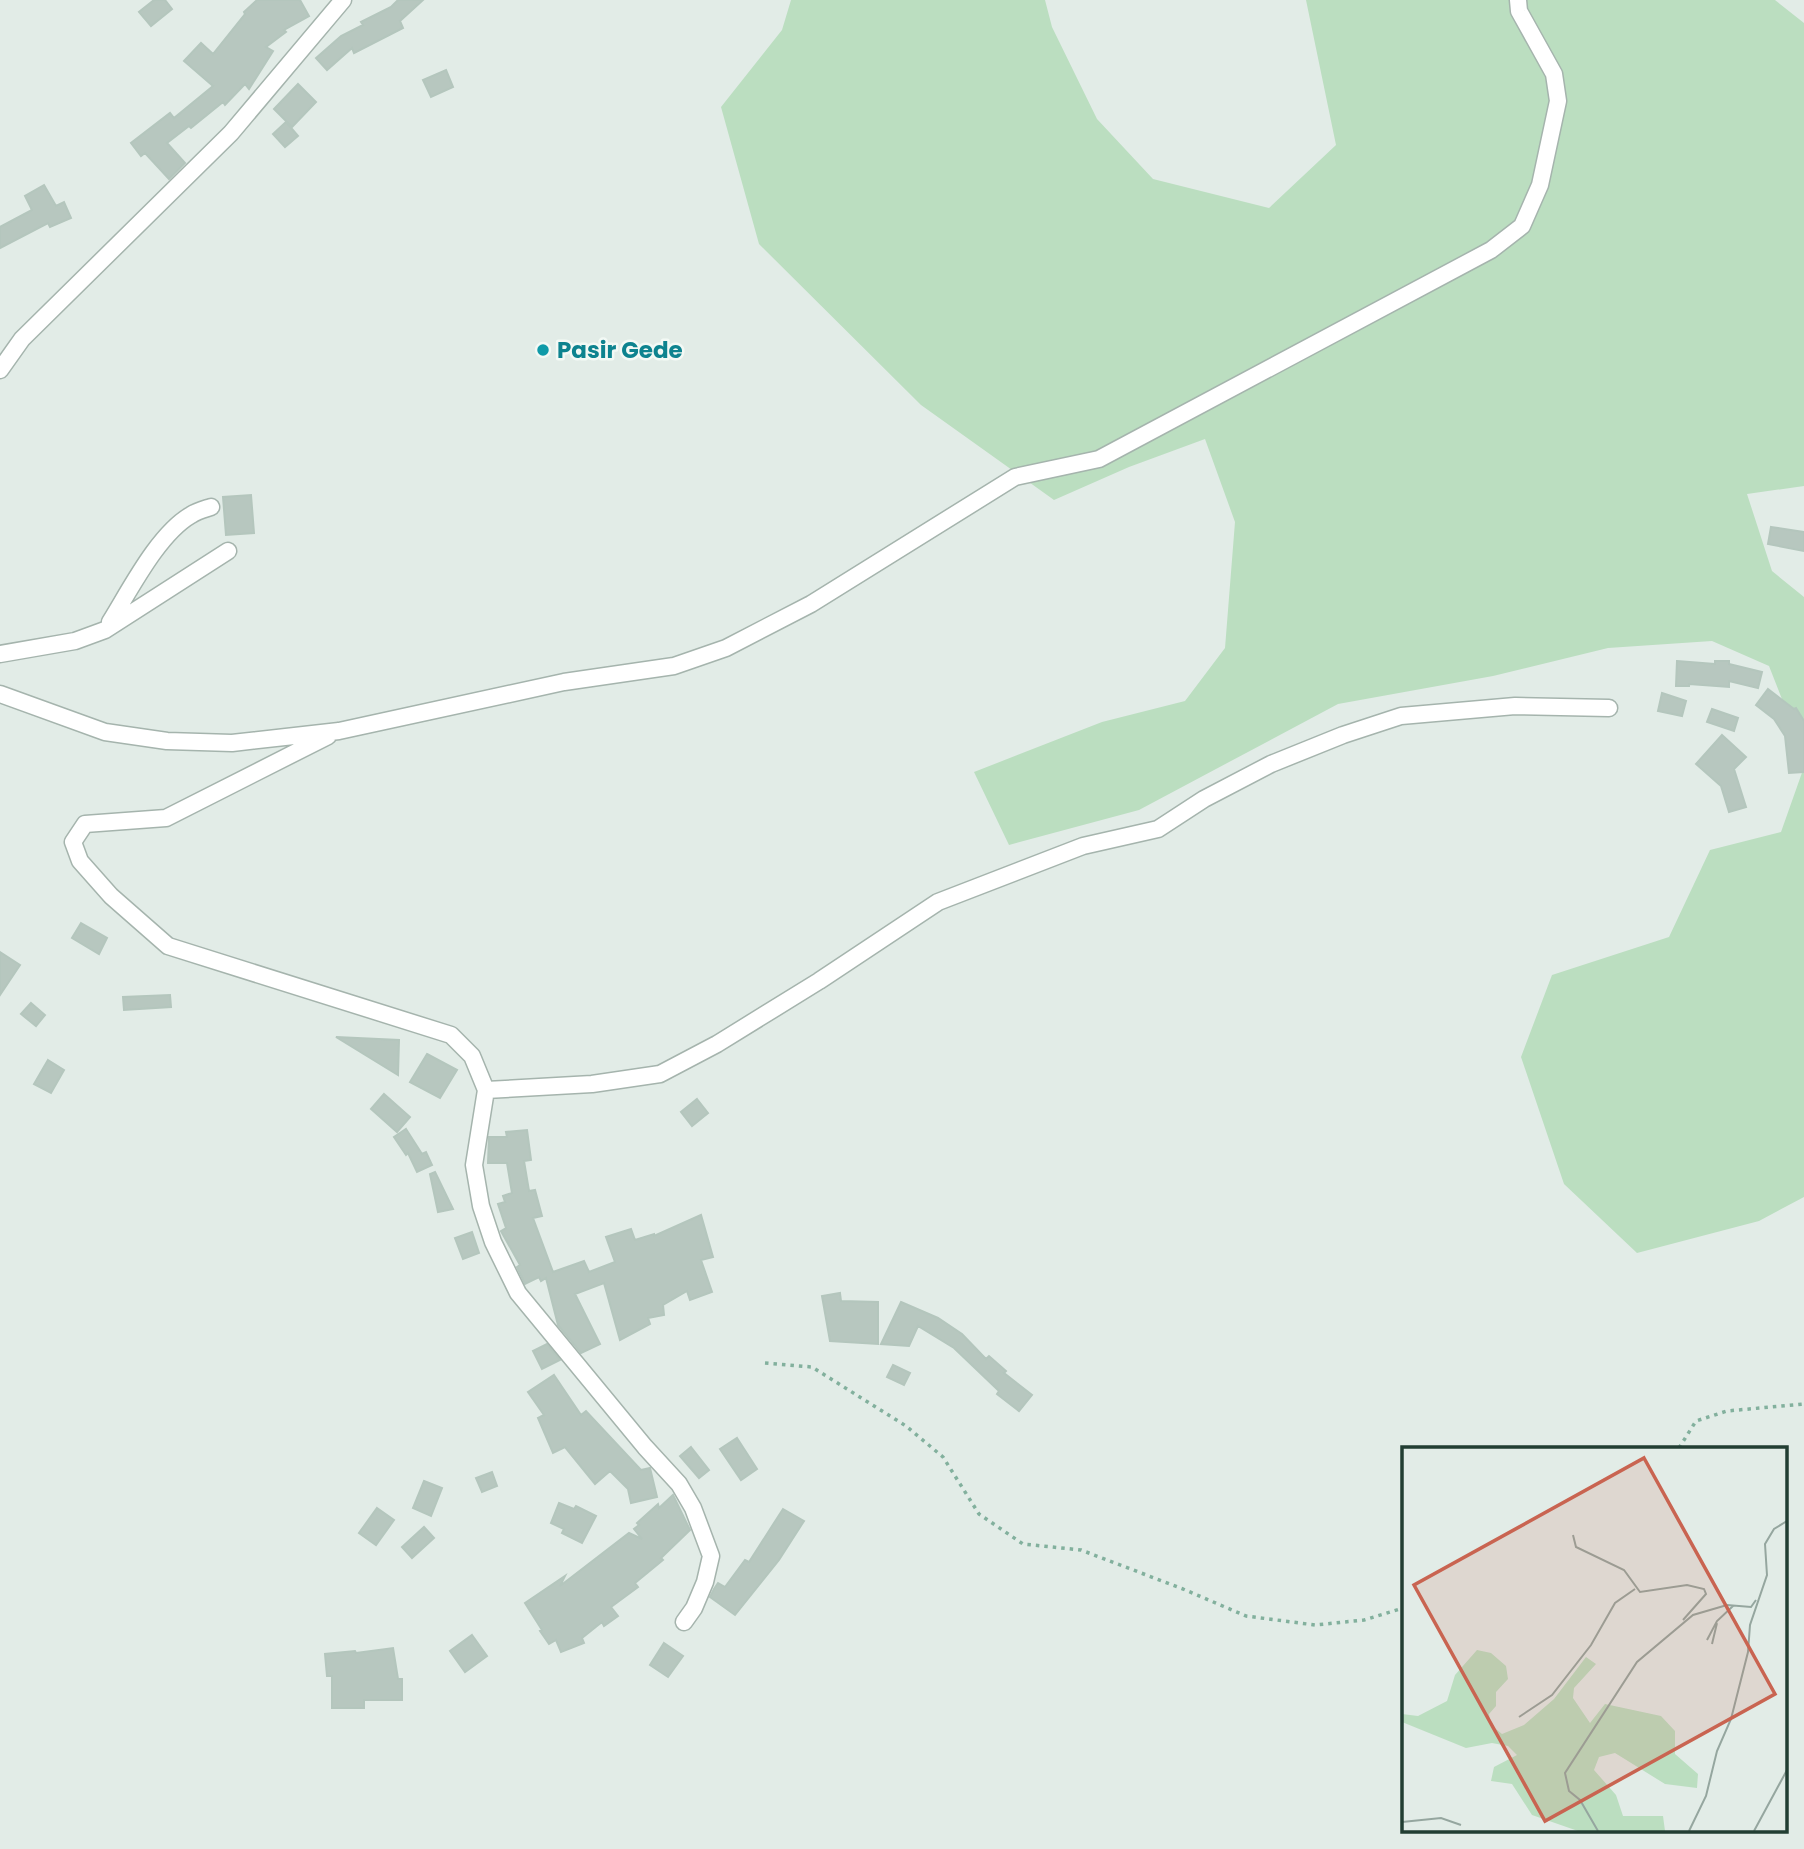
<svg xmlns="http://www.w3.org/2000/svg" width="1804" height="1849" font-family="Poppins,sans-serif">
	<style>
		.green { fill: #bbdec0 }
		.building { fill: #b7c7bf; stroke: #b4c6bd; stroke-width: 2 }
		.lines { fill: none; stroke-linecap: round; stroke-linejoin: round }
		.street-casing { stroke: #a5b4ad; stroke-width: 19 }
		.path { stroke: #82b09d; stroke-width: 3.5; stroke-dasharray: 3.5 5; stroke-linecap: butt }
		.street { stroke: #fff; stroke-width: 16 }
		.culture-dot { fill: #0f9aa8; stroke: #f3f9f5; stroke-width: 2.5 }
		.labels { text-anchor: middle; dominant-baseline: central; stroke-width: 5; stroke-linejoin: round; paint-order: stroke }
		.culture-label { font-size: 23px; font-weight: bold; fill: #0d838f; stroke: #f3f9f5; text-anchor: start }
		.inset-road { fill: none; stroke: #95a69f; stroke-width: 2 }
		.view { fill: #c96451; fill-opacity: 0.15; stroke: #c96451; stroke-width: 3.5 }
		.inset-edge { fill: none; stroke: #223e33; stroke-width: 3.5 }
	</style>
	<rect width="100%" height="100%" fill="#e2ece7"/>
	<!-- green -->
	<path class="green" d="M791 0H1045L1052 27 1097 119 1153 179 1269 208 1336 145 1306 0H1775L1804 23V486L1747 494 1772 571 1804 597V755L1769 666 1712 641 1608 648 1493 676 1338 704 1139 810 1009 845 974 772 1102 722 1185 701 1225 648 1235 522 1205 439 1129 467 1054 500 921 405 759 244 721 107 782 30Z
		M1804 767V1197L1759 1221 1637 1253 1564 1184 1521 1057 1552 975 1669 937 1710 850 1781 832Z"/>
	<!-- building -->
	<path class="building" d="M154 0H165L172 9 151 26 139 12Z
		M257 0H300L309 16 284 30 286 32 266 47 273 51 249 89 245 84 225 105 223 102 191 128 189 126 167 143 185 163 169 179 145 153 141 156 131 143 170 113 174 118 213 86 184 61 201 43 213 54 245 14 244 12Z
		M398 0H423L400 21 403 28 354 53 352 48 327 70 316 58 341 36 363 25 361 22 391 7Z
		M446 70 453 87 431 97 423 80Z
		M298 84 316 102 292 127 274 109Z
		M286 122 298 136 285 147 273 134Z
		M44 185 56 206 64 202 71 218 50 227 48 223 0 248V227L32 210 25 196Z
		M251 495 254 533 226 535 223 497Z
		M1771 527 1804 532V551L1768 544Z
		M1677 661 1715 664V661H1729V664L1762 672 1758 688 1729 681V687L1689 684V686H1676Z
		M1768 689 1794 709 1796 708 1804 721V772L1789 773 1785 736 1774 719 1756 705Z
		M1662 693 1686 701 1682 716 1658 711Z
		M1712 709 1738 718 1734 731 1707 722Z
		M1722 735 1746 757 1734 769 1746 807 1729 812 1721 786 1696 764Z
		M81 923 107 938 99 954 72 938Z
		M0 952 20 965 0 995Z
		M170 995 171 1007 124 1010 123 997Z
		M31 1003 45 1015 36 1026 21 1014Z
		M336 1037 399 1040 398 1075Z
		M427 1054 457 1070 440 1098 410 1082Z
		M48 1060 64 1070 51 1093 34 1084Z
		M384 1094 410 1117 397 1132 371 1109Z
		M697 1099 708 1113 692 1126 681 1112Z
		M406 1129 422 1154 426 1152 432 1165 417 1172 408 1153 406 1155 394 1137Z
		M527 1130 531 1160 524 1161 529 1191 535 1190 542 1216 533 1218 553 1272 584 1261 589 1272 615 1262 606 1237 631 1229 635 1240 654 1234V1236L701 1215 713 1257 701 1260 712 1292 690 1300 687 1291 663 1305 664 1315 648 1318 650 1324 620 1340 604 1283 575 1294 600 1344 581 1353 558 1325 546 1278 541 1281 539 1277 525 1284 517 1267 520 1265 501 1231 506 1228 498 1204 505 1202 503 1196 512 1193 507 1163H488L489 1137H507L506 1132Z
		M435 1172 453 1209 438 1212 430 1174Z
		M472 1232 479 1253 463 1259 455 1238Z
		M840 1293 841 1301 878 1302V1344L830 1341 822 1296Z
		M901 1302 938 1318 962 1334 986 1359 989 1356 1006 1371 1004 1373 1032 1395 1019 1411 997 1394 999 1391 954 1348 918 1326 909 1346 881 1344Z
		M547 1344 560 1360 542 1369 533 1351Z
		M893 1365 910 1373 904 1385 887 1377Z
		M554 1375 581 1415 586 1411 641 1470 650 1468 657 1497 631 1503 628 1489 610 1471 595 1484 565 1447 553 1453 538 1418 544 1415 528 1392Z
		M737 1438 757 1469 741 1480 720 1449Z
		M691 1447 709 1470 699 1478 680 1456Z
		M492 1472 497 1486 482 1492 476 1478Z
		M424 1481 442 1488 431 1516 413 1508Z
		M673 1495 690 1530 661 1558 663 1560 635 1583 638 1587 611 1607 618 1616 604 1626 602 1622 582 1638 584 1643 561 1652 556 1640 549 1644 540 1631 542 1630 525 1603 565 1576 560 1586 629 1533 642 1539 634 1529 639 1525 637 1523 658 1504 659 1508Z
		M559 1503 574 1509 576 1506 596 1516 582 1543 562 1533 564 1529 551 1523Z
		M377 1508 394 1520 376 1545 359 1533Z
		M783 1509 804 1521 779 1560 735 1615 710 1597 714 1589 718 1583 725 1587 745 1560 749 1562Z
		M424 1527 434 1538 412 1558 402 1547Z
		M472 1635 487 1656 465 1672 450 1651Z
		M664 1643 683 1656 668 1677 650 1665Z
		M393 1648 398 1679H402V1700H364V1708H332V1676H327L325 1654 355 1651 356 1653Z"/>
	<g class="lines">
		<!-- street casing -->
		<g class="street-casing">
			<path id="street" d="M0 370 22 339 231 133 343 0
				M110 622C130 590 158 534 191 515 197 511 205 509 211 507
				M0 654 75 641 105 630 228 551
				M0 694 105 732 167 741 232 743 339 731 564 682 674 666 726 648 811 604 1015 477 1099 459 1491 250 1522 226 1540 185 1558 101 1554 74 1519 11 1518 0
				M328 736 166 818 85 824 73 842 80 861 111 896 168 946 451 1035 472 1056 486 1090 474 1165 481 1206 493 1242 518 1293 645 1447 679 1484 693 1508 711 1556 705 1582 694 1608 684 1622
				M486 1090 592 1084 660 1074 717 1044 819 981 938 902 1083 846 1158 829 1204 799 1271 764 1343 735 1401 716 1515 706 1609 708"/>
		</g>
		<!-- path -->
		<path class="path" d="M765 1363 812 1367 906 1426 943 1457 979 1514 1023 1544 1081 1550 1183 1589 1246 1616 1315 1625 1364 1620 1403 1608
			M1679 1448 1696 1421 1727 1411 1804 1404"/>
		<!-- street -->
		<use href="#street" class="street"/>
	</g>
	<!-- markers -->
	<circle class="culture-dot" cx="543" cy="350" r="7"/>
	<g class="labels">
		<!-- culture labels -->
		<g class="culture-label">
			<text x="557" y="350">Pasir Gede</text>
		</g>
	</g>
	<!-- overview -->
	<g transform="translate(1402 1447)">
		<rect width="385" height="385" fill="#e2ece7"/>
		<path d="M75 203 89 206 104 219 106 232 94 245V259L87 267 89 278 100 287 122 278 152 252 184 210 194 217 172 241 171 251 188 276 203 257 259 269 273 284V307L296 327 295 341 263 337 213 306 197 310 192 323 214 348 221 369H261L263 384H176L130 368 110 337 89 334 92 320 115 308 106 299 90 296 64 301 0 275V267L16 269 45 254 53 228Z" fill="#bbdec0"/>
		<path class="inset-road" d="M171 88 174 100 222 123 238 145 285 138 302 142 304 147 281 173M305 193 315 174 331 159M310 197 315 176M117 270 150 248 189 198 213 156 233 142M0 375 39 371 59 378M196 384 178 353 167 344 163 326 235 215 291 168 325 158 349 160 354 153M287 384 304 349 315 304 329 272 346 205 348 178 365 128 363 97 372 82 385 74M352 384 385 323"/>
		<path class="view" d="M242 11 373 247 143 374 12 138Z"/>
		<rect width="385" height="385" class="inset-edge"/>
	</g>
</svg>
